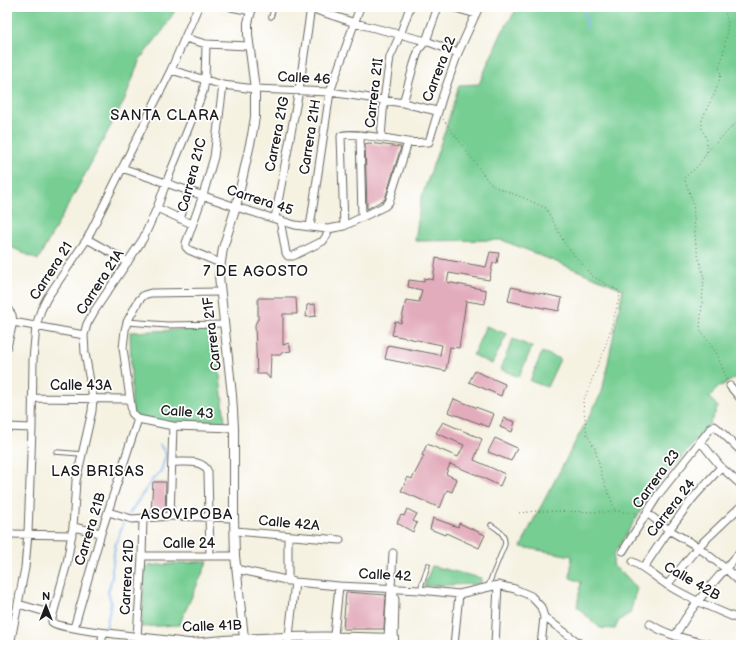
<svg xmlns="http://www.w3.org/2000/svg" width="748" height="652" font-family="'Balsamiq Sans',sans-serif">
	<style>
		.green { fill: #76ce93; stroke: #497558 }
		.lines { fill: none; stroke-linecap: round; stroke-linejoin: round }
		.stream { stroke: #84b5f0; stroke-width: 2 }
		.building { fill: #e3acbc }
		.service-casing { stroke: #686761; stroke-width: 5.5 }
		.pedestrian-casing { stroke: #686761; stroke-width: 7 }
		.minor-casing { stroke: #686761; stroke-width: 9 }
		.tertiary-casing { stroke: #686761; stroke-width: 10 }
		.path { stroke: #686761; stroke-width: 1; stroke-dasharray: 1 3; stroke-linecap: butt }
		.service { stroke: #fff; stroke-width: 3.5 }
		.pedestrian { stroke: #fff; stroke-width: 5 }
		.minor { stroke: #fff; stroke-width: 7 }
		.tertiary { stroke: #fff; stroke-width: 8 }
		.labels { text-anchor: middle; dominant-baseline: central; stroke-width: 3.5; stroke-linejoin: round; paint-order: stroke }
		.street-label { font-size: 14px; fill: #1c1c1c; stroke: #fff }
		.neighbourhood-label { font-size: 15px; letter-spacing: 1px; fill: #1c1c1c; stroke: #fff }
	</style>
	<rect width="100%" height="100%" fill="#fff"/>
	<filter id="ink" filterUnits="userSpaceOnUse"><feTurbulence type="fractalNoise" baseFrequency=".025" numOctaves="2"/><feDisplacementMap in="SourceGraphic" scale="8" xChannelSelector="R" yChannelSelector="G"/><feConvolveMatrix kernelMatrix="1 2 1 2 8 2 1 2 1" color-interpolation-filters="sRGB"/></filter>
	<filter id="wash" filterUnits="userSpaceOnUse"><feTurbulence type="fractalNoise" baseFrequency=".012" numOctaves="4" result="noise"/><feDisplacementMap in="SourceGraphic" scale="16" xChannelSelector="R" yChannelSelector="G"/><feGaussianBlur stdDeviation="0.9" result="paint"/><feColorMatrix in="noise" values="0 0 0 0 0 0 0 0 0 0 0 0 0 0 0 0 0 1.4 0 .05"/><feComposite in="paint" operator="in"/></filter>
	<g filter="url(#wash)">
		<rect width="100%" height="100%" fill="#f5f2e2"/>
		<!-- green -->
		<path class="green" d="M7 7H177L164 29 140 59 124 101 82 180 38 260 7 245Z
			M518 7H741V375L719 387 709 397 718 407 709 425 654 489 614 554 613 566 625 575 637 588 630 613 619 620 615 629 600 628 577 607 581 582 570 578 572 556 521 547 532 523 602 392 623 289 502 240 415 241 421 199 445 131 459 85 479 84 502 32Z
			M486 326 507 334 492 364 473 355Z
			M201 329 213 331 216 339 225 422 171 424 137 418 132 410 130 332Z
			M513 339 532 347 519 377 500 369Z
			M542 352 560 359 547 387 530 381Z
			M208 561 179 625 141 627 145 566Z
			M432 566 481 578V583L476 584 424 586Z"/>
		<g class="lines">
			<!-- stream -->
			<path class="stream" d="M584 7 587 28
				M129 514 153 479 161 471 166 454 160 445
				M106 629 111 602 108 592 112 578V570L115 546 123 524"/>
		</g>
		<g id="blocks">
			<!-- building -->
			<path class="building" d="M369 143 401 147 385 199 367 209 365 144Z
				M490 252 499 253 497 263H493L489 280 449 273 447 282 486 290 485 304 466 301 459 348 450 347 446 371 385 359 388 345 440 355 442 345 392 335 395 321 401 323 406 300 419 302 422 290 408 287 409 280 424 282V278L433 280 436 258 486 267Z
				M511 287 562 298 559 311 508 301Z
				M258 298H296L297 314H283V345L289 343 291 351 283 352 280 355H271L270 379 266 374H257L255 325 257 320H258Z
				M315 304 316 316 306 317 307 305Z
				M475 371 505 384 501 396 469 382Z
				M454 399 494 414 489 427 448 412Z
				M504 418 515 422 512 432 500 427Z
				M443 422 482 439 474 460 505 474 500 486 477 475 450 464 446 474 457 479 452 492 447 490 440 508 401 491 408 477 412 479 424 456 422 455 427 444 458 457 464 445 436 433Z
				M495 438 517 448 511 461 488 452Z
				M153 482H166L165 511 151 512Z
				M407 509 417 514 413 521 417 523 413 532 397 523 401 515 404 516Z
				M433 518 458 527 459 523 485 535 479 548 446 533 445 535 430 529Z
				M346 592 386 595 384 629H343Z"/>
		</g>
	</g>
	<g filter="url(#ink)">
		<use href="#blocks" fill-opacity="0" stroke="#686761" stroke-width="1"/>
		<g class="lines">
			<!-- service casing -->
			<g class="service-casing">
				<path id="service" d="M271 17 274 7
					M56 452 82 454
					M488 586 505 544C505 534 499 530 491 525
					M420 590 428 565"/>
			</g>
			<!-- pedestrian casing -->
			<g class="pedestrian-casing">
				<path id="pedestrian" d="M127 322 167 325 224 324"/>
			</g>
			<!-- minor casing -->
			<g class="minor-casing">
				<path id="minor" d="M231 7 251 11
					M307 7 355 23 426 41 458 53
					M452 7 476 14
					M185 38 206 44 248 46
					M171 70 223 85 255 89 330 92 403 103 437 111
					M403 103 414 64 419 49 426 41 438 7
					M360 135 362 217
					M381 137 384 100 390 57 400 35 410 7
					M122 168 236 207 295 225 310 227 328 229 344 226 385 206 389 202 408 142
					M157 208 192 224
					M275 218 299 90 311 7
					M180 219 189 191
					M280 220 286 253 288 256H293L323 241 327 235 328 229
					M344 226 341 136C349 131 395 140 407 142 414 143 422 142 429 142L443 95 458 53 479 7
					M310 227 330 92 360 7
					M87 239 128 262
					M220 263 189 250 186 247V243L203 195 214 157 223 85
					M7 308 12 315 13 322 84 335
					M7 347 13 322
					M730 386 741 399
					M32 398 129 399
					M138 419 132 413 123 348 125 330 127 322 139 300 144 295 151 293 220 292
					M138 419 173 426 234 428
					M7 427 32 428
					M700 441 721 467 741 485
					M172 462C184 463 202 458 208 472L210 556
					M108 512 132 519 170 516 234 518
					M647 513 669 530 698 547 726 569 741 583
					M170 516 173 426
					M73 527 101 533
					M235 531 340 540
					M7 534 72 535
					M288 536V581
					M623 551 658 495 711 428 714 426 717 428 741 451
					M142 556H235
					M633 562C646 568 656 578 669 586 692 600 716 610 741 620
					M644 567 669 530 693 498 721 467
					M236 569 295 582 339 586 420 590 459 594 498 585 515 589 531 596 541 607 544 617 541 645
					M667 585 698 547 741 506
					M393 591 395 600 394 638
					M18 604 53 614
					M544 617 582 645
					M650 624C668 636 690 640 712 645
					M74 628 101 533 138 419
					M675 636C692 604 717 579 741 551
					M137 637 142 556 143 519
					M388 638 393 553
					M192 643C154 638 116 635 79 629 70 627 59 627 52 622V618L67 563 73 527 76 481 92 411 93 398 85 353 84 335 87 324 95 310 143 239 157 208 166 183 203 92 205 81 206 44
					M10 645 25 568 28 533 32 428 33 360 36 326 41 310 47 298 87 239 171 70 198 7
					M101 645 103 633
					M288 645 295 582
					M333 645 339 586
					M454 645 459 594
					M495 645 498 585"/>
			</g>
			<!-- tertiary casing -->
			<g class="tertiary-casing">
				<path id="tertiary" d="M244 638 235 556 234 518V428L232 395 219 276 223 248 236 207 252 135 255 117V89L248 35V23L252 7
					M191 645 192 643C259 636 327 635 394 638V645"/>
			</g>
			<!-- path -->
			<path class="path" d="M443 119 488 181 495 187 524 198 546 208 565 244 592 276 619 291 620 295 607 342 583 402 587 435 595 448 603 480 611 499 615 511
				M707 152V140L702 129V120L707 108 715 93 721 75 719 66 723 56 728 24 725 11V7
				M727 380 717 354 700 329 704 278 696 247 693 202 684 178 698 166 707 152 741 118
				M519 513 535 511 604 512 615 511 638 513
				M19 641 43 645"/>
			<!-- service -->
			<use href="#service" class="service"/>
			<!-- pedestrian -->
			<use href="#pedestrian" class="pedestrian"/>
			<!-- minor -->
			<use href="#minor" class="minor"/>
			<!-- tertiary -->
			<use href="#tertiary" class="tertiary"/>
		</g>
	</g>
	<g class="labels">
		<!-- street labels -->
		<g class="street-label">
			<text transform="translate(439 69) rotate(-69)">Carrera 22</text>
			<text transform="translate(304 78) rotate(3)">Calle 46</text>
			<text transform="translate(374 93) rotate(-83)">Carrera 21I</text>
			<text transform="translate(277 134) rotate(-79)">Carrera 21G</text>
			<text transform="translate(310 137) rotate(-81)">Carrera 21H</text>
			<text transform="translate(192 175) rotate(-75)">Carrera 21C</text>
			<text transform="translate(260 200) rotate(18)">Carrera 45</text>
			<text transform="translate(51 271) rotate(-57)">Carrera 21</text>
			<text transform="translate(100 282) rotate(-57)">Carrera 21A</text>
			<text transform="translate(212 334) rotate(-97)">Carrera 21F</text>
			<text x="81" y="385">Calle 43A</text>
			<text transform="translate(187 412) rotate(4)">Calle 43</text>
			<text transform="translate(656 479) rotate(-54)">Carrera 23</text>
			<text transform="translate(671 508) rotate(-52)">Carrera 24</text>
			<text transform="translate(289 523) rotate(5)">Calle 42A</text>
			<text transform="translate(90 529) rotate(-73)">Carrera 21B</text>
			<text x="189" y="543">Calle 24</text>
			<text transform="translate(385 575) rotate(3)">Calle 42</text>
			<text transform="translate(127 577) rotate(-87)">Carrera 21D</text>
			<text transform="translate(692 581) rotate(30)">Calle 42B</text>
			<text transform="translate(212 626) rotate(-2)">Calle 41B</text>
		</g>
		<!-- neighbourhood labels -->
		<g class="neighbourhood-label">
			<text x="165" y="115">SANTA CLARA</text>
			<text x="256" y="271">7 DE AGOSTO</text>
			<text x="98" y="471">LAS BRISAS</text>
			<text x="187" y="514">ASOVIPOBA</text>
		</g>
	</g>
	<!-- margin -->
	<rect width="748" height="652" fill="none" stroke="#fff" stroke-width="24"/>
	<!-- north arrow -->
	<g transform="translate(46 606)" stroke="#ffffff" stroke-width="3" paint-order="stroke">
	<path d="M0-3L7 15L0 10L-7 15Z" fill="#1c1c1c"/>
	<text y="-6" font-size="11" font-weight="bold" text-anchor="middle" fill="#1c1c1c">N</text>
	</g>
</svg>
